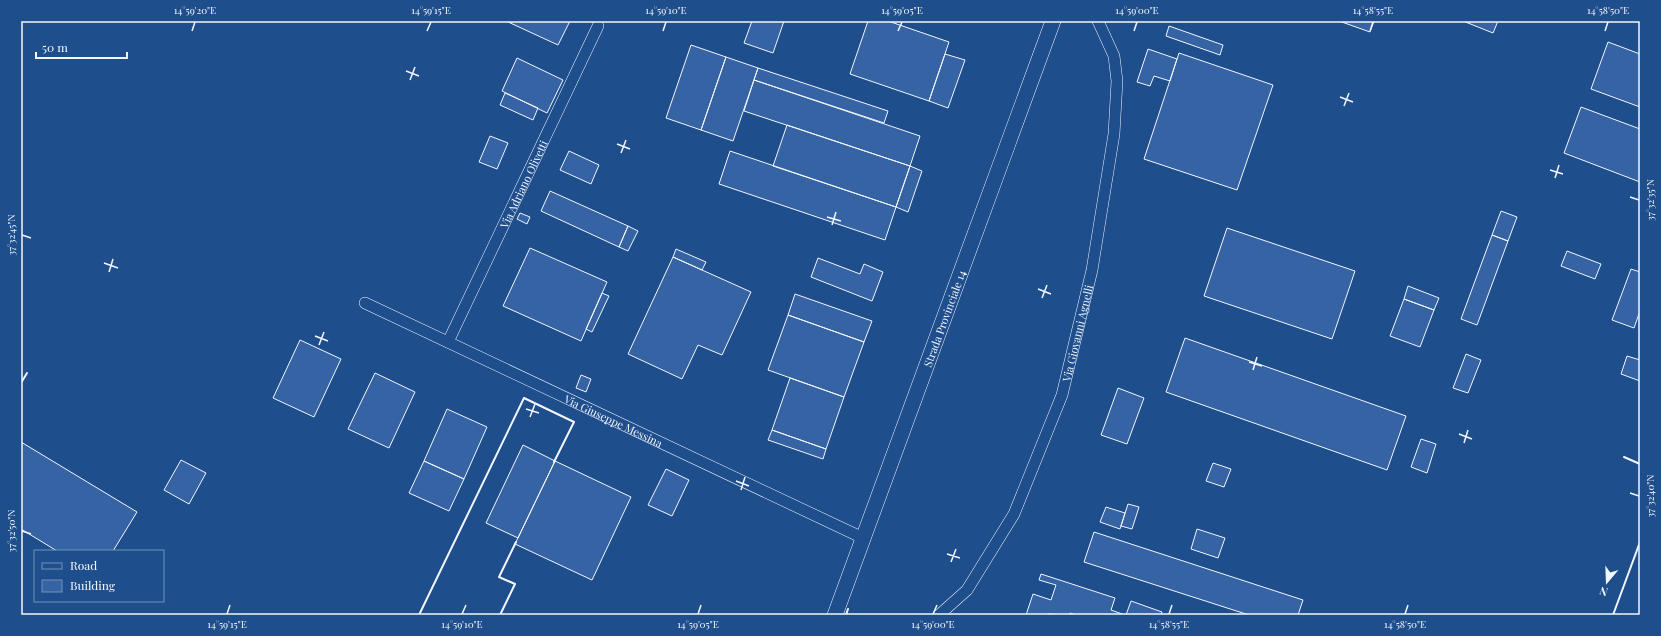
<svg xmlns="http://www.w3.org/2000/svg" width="1661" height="636" font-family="'Playfair Display',serif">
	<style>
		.building { fill: #3563a3; stroke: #f2f6ff }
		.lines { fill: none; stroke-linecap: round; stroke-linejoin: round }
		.street-casing { stroke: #f2f6ff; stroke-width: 12 }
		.secondary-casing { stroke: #f2f6ff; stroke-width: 16 }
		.street { stroke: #1f4e8c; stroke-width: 11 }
		.secondary { stroke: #1f4e8c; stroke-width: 15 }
		.wall { stroke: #f2f6ff; stroke-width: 2 }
		.ticks { fill: none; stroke: #f2f6ff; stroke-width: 1.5 }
		.labels { text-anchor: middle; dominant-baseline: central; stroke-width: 3; stroke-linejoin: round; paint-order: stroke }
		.street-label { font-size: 11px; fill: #f2f6ff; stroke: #1f4e8c }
		.neatline { fill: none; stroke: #f2f6ff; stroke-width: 1.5 }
		.ticks-label { font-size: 10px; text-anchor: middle; fill: #f2f6ff }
	</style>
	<rect width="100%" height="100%" fill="#1f4e8c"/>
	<!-- building -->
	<path class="building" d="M506 21H570L558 45Z
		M752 21H784L773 53 744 43Z
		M868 21H888L949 42 929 101 850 74Z
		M1339 21H1374L1370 32Z
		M1463 21H1498L1493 33Z
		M1169 26 1223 45 1220 55 1166 36Z
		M1608 42 1640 54V107L1591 89Z
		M691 45 726 57 701 130 666 118Z
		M1148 49 1177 59 1170 81 1154 76 1150 86 1137 82Z
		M1179 53 1273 85 1237 190 1144 159Z
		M945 54 965 60 948 108 929 101Z
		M726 57 758 68 733 141 701 130Z
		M517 58 563 80 547 113 502 91Z
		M758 68 888 111 884 123 754 80Z
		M754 80 920 136 910 166 744 111Z
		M505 93 538 108 533 120 500 105Z
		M1581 107 1640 129V182L1564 153Z
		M787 125 910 166 896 207 773 166Z
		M490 136 508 143 497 169 479 162Z
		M569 151 599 165 591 184 560 170Z
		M730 151 896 207 885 240 719 184Z
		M910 166 922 171 908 212 896 207Z
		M550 191 628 226 619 247 541 211Z
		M1501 211 1517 217 1508 241 1492 235Z
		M520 213 530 217 527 224 517 219Z
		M628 226 638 231 628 251 619 247Z
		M1227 228 1355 271 1332 339 1204 296Z
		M1492 235 1508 241 1477 325 1461 319Z
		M530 248 607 282 581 341 503 306Z
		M676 249 706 262 702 270 673 257Z
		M1567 251 1601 264 1595 279 1561 266Z
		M673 257 751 292 722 355 698 345 682 379 628 354Z
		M818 258 860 274 864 264 883 272 872 301 811 277Z
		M1631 269 1640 272V311L1634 328 1612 320Z
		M1408 286 1439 298 1434 310 1404 299Z
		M602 293 609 296 592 332 586 329Z
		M795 294 872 321 864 342 788 315Z
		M1404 299 1434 310 1420 347 1390 336Z
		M788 315 864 342 844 397 768 370Z
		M1185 338 1406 416 1387 470 1166 392Z
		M300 340 341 359 314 417 273 398Z
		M1466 354 1481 360 1468 393 1453 388Z
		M1627 356 1640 360V381L1621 374Z
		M375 373 415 392 389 448 348 429Z
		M581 375 591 379 586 392 576 388Z
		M790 378 844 397 826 449 772 430Z
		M1118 388 1144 398 1127 444 1101 435Z
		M447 409 487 427 464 479 424 461Z
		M772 430 826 449 823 459 768 440Z
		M1421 439 1436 444 1427 473 1411 467Z
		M21 442 137 512 113 551H57L21 529Z
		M523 445 555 461 518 538 486 523Z
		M181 460 206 473 189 504 164 490Z
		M424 461 464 479 449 511 409 493Z
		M555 461 631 497 592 580 515 544Z
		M1213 463 1231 469 1224 487 1206 481Z
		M666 469 689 480 672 516 648 505Z
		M1128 504 1139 507 1132 529 1121 526Z
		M1106 507 1125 513 1120 529 1100 522Z
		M1197 529 1225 538 1218 558 1191 549Z
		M1094 532 1303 600 1298 615H1249L1084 562Z
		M1041 574 1115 598 1111 610 1125 615H1076L1070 613V615L1048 614V615H1026L1033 594 1051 600 1056 585 1039 580Z
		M1131 601 1162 612 1161 615H1126Z"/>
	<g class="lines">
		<!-- street casing -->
		<g class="street-casing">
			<g id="street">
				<path id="s1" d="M365 303 863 538"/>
				<path id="s2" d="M448 342 598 26"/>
				<path id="s3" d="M939 615 967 590 1014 514 1062 395 1092 270 1114 134 1117 81 1114 56 1098 21"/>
			</g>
		</g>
		<!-- secondary casing -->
		<g class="secondary-casing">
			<g id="secondary">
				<path id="s4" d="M835 615 1053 21"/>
			</g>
		</g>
		<!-- street -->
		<use href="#street" class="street"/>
		<!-- secondary -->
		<use href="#secondary" class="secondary"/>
		<!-- wall -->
		<path class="wall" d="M21 383 27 373
			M1624 457 1640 464
			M419 615 524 398 574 422 554 462
			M500 615 515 584 499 577 516 542
			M846 615 848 609
			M1613 615 1640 542"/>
	</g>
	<!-- ticks -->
	<path class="ticks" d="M192 31 195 22M427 31 431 22M663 31 666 22M898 31 902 22M1134 31 1137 22M1370 31 1373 22M1605 31 1608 22M406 71 419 76M410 80 415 67M1340 97 1353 102M1344 106 1349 93M617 144 630 149M621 153 626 140M1550 170 1563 174M1555 178 1559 165M1630 197 1639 200M827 217 841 221M832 225 836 212M22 235 31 238M104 263 118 268M109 272 113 259M1038 289 1051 294M1042 298 1047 285M315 336 328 341M319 345 324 332M1249 362 1262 366M1253 370 1257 357M526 409 539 413M530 417 535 404M1459 434 1472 439M1464 443 1468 430M736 481 749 486M741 490 745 477M1630 493 1639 496M22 531 31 534M947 554 960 558M951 562 956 549M227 614 230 605M462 614 466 605M698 614 701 605M933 614 937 605M1169 614 1172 605M1405 614 1408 605"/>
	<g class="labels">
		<!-- street labels -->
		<g class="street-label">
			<text stroke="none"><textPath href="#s2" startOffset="175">Via Adriano Olivetti</textPath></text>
			<text stroke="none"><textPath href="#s4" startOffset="316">Strada Provinciale 14</textPath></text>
			<text stroke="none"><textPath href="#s3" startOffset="319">Via Giovanni Agnelli</textPath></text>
			<text stroke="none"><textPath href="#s1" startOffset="275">Via Giuseppe Messina</textPath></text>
		</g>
	</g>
	<!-- border -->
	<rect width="1661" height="636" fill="none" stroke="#1f4e8c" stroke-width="44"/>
	<!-- legend -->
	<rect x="34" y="550" width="130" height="52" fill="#1f4e8c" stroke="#7391ba"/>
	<rect x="42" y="563" width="20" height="6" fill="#1f4e8c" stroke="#7391ba"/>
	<text x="70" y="570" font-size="12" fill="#f2f6ff">Road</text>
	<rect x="42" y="580" width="20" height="12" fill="#3563a3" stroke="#7391ba"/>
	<text x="70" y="590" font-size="12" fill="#f2f6ff">Building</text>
	<!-- north arrow -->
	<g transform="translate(1607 582) rotate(199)" stroke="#1f4e8c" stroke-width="3" paint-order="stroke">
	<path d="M0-3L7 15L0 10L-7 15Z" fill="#f2f6ff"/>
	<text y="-6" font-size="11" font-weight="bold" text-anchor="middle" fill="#f2f6ff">N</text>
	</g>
	<!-- scale -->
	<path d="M36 52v6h91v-6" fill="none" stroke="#f2f6ff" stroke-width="2"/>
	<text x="42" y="52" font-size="12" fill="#f2f6ff" stroke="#1f4e8c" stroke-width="3" paint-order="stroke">50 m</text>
	<rect x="22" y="22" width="1617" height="592" class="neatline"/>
	<g class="ticks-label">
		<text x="195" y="14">14°59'20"E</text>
		<text x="431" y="14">14°59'15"E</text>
		<text x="666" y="14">14°59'10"E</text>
		<text x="902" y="14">14°59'05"E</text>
		<text x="1137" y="14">14°59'00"E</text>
		<text x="1373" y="14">14°58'55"E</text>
		<text x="1608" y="14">14°58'50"E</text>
		<text transform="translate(1650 200) rotate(-90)" y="4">37°32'35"N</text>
		<text transform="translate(11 235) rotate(-90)" y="4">37°32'45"N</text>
		<text transform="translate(1650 496) rotate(-90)" y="4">37°32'40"N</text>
		<text transform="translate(11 531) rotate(-90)" y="4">37°32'50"N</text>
		<text x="227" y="628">14°59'15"E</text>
		<text x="462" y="628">14°59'10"E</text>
		<text x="698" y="628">14°59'05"E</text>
		<text x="933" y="628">14°59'00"E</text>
		<text x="1169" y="628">14°58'55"E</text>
		<text x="1405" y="628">14°58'50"E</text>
	</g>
</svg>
